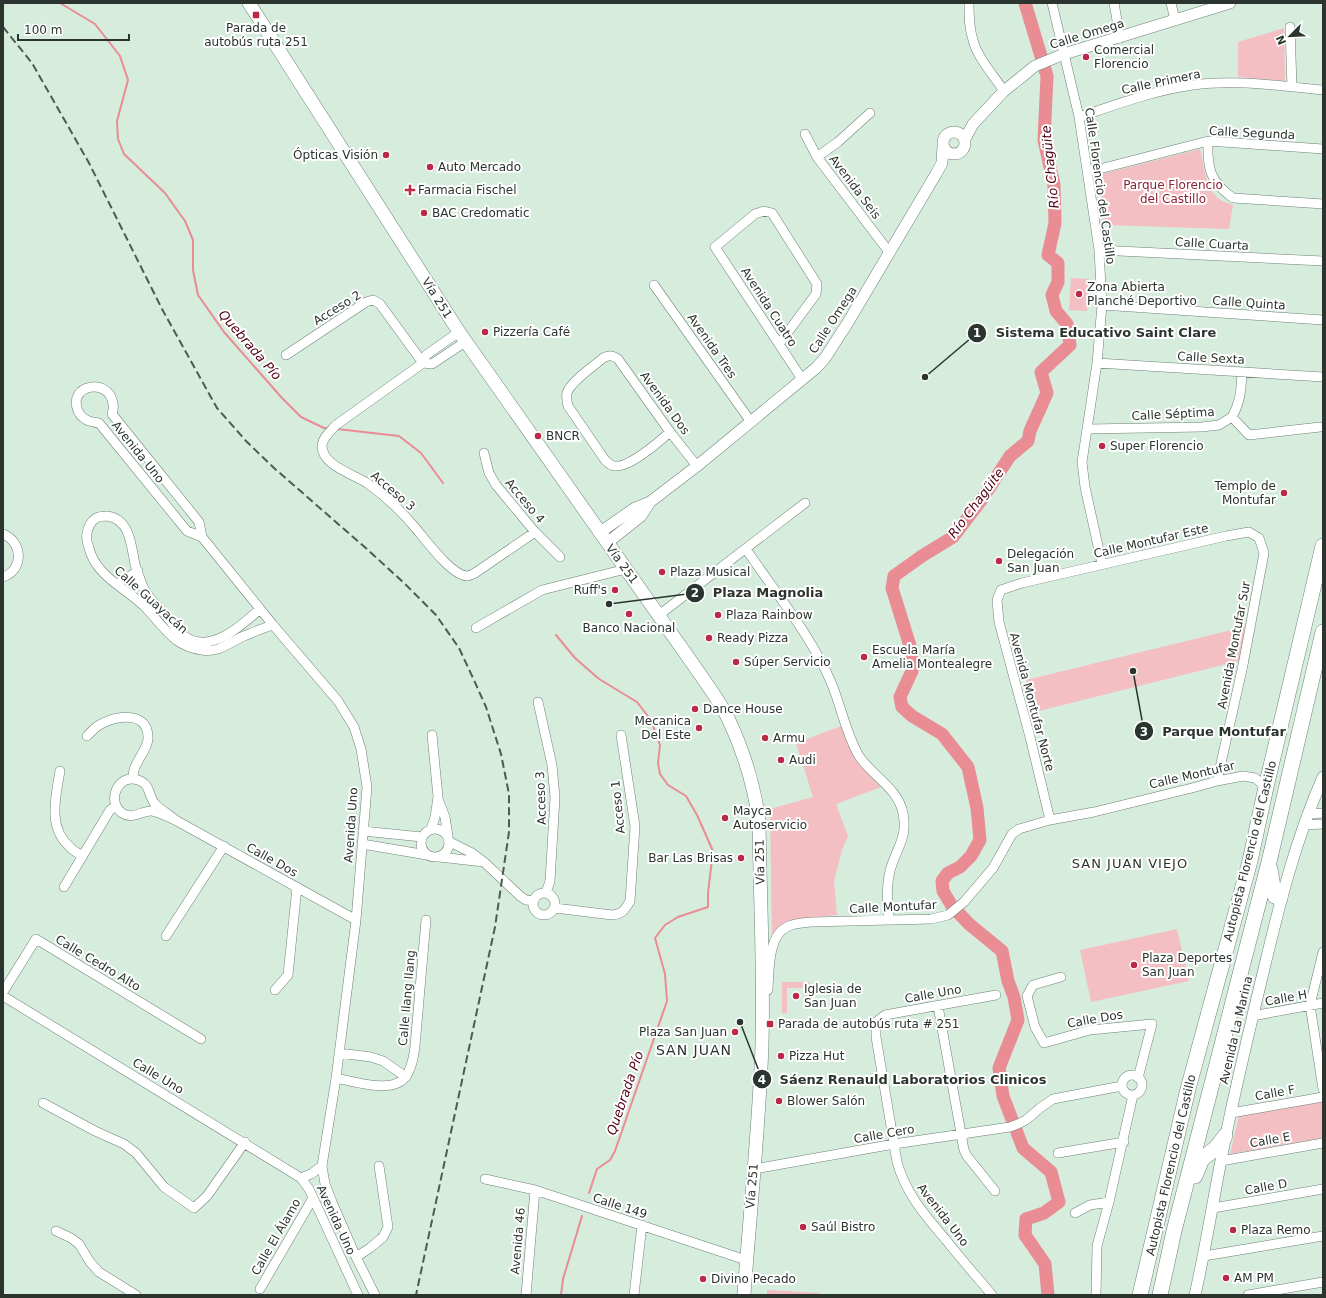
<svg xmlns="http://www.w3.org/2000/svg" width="1326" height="1298" font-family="'DejaVu Sans',sans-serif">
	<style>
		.green { fill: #f4bfc2 }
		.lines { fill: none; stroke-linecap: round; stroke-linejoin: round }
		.stream { stroke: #e98c93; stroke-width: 2 }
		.river { stroke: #e98c93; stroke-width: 13 }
		.minor-casing { stroke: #6e8275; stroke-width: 10 }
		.tertiary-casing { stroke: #6e8275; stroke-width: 12 }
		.secondary-casing { stroke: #6e8275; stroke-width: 14 }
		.trunk-casing { stroke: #6e8275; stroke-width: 16 }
		.minor { stroke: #fff; stroke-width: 9 }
		.tertiary { stroke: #fff; stroke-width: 11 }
		.secondary { stroke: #fff; stroke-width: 13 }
		.trunk { stroke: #fff; stroke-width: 15 }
		.rail { stroke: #4e5a52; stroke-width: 2; stroke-dasharray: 8 4; stroke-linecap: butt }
		.poi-dot { fill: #ba2946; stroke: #fff; stroke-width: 1.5 }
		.labels { text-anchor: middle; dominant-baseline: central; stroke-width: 4; stroke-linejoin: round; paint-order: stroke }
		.poi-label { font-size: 12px; fill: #2b342e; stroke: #fff; text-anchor: start }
		.street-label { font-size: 12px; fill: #2b342e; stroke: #fff }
		.park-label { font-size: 12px; fill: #8d2135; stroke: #fff }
		.water-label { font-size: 13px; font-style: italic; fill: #540015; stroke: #fff }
		.neighbourhood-label { font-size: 13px; letter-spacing: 1px; fill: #2b342e; stroke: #fff }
		.quarter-label { font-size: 14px; letter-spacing: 1px; fill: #2b342e; stroke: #fff }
		.leader { fill: none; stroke: #2b342e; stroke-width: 1.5 }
		.callout-dot { fill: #2b342e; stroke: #fff; stroke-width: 1.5 }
		.mark-label { font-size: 12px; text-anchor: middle; font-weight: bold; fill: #fff }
		.callout-label { font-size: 13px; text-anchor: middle; font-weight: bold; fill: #2b342e; stroke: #fff; stroke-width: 4; stroke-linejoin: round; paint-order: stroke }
	</style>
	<rect width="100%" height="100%" fill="#d6ecdd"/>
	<!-- green -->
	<path class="green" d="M1284 28 1285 81 1238 77V42Z
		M1200 149C1203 162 1206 187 1216 196 1220 201 1227 203 1233 205L1229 229 1103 225 1098 175Z
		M1071 278 1089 279 1087 311 1069 310Z
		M1248 626 1239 661 1035 712 1026 680Z
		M844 725C852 749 861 770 881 787L836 804 848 836 842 850 834 881 837 915C820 917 794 916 781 926 777 929 774 934 772 939L770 809 813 797 796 743Z
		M1177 929 1189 981 1091 1002 1080 950Z
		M782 982H810L811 1003H805V988H787V1013H782Z
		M1322 1102 1323 1111V1138L1230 1154 1239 1116Z
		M767 1290 819 1293V1295H767Z"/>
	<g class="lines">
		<!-- stream -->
		<path class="stream" d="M60 3 95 24 120 56 128 80 117 121 118 139 124 154 165 193 185 221 193 240V270L198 295 224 332 282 398 301 417 324 428H329
			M337 429 399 436 421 453 443 483
			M556 635 575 658 599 679 637 702 651 720 660 745 658 763 660 774 668 785 686 796 697 815 713 851 708 893V907L678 917 665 925 655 938 665 974 667 1001 615 1151 610 1160 597 1169 589 1193
			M561 1295 563 1279 582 1216"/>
		<!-- river -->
		<path class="river" d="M1025 3 1047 76 1044 140 1054 185 1055 223 1048 255 1058 263V282L1052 295 1056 311 1067 324 1070 345 1041 372 1047 393 1030 431 1028 441 1010 456 982 499 953 537 922 556 894 576 892 588 911 649 912 671 900 697 902 707 912 716 942 734 968 767 977 808 980 840 971 856 960 867 948 873 942 881 943 891 952 906 969 924 1002 951 1008 981 1014 997 1018 1020 999 1068 1003 1096 1023 1148 1051 1172 1059 1202 1044 1213 1026 1219 1025 1235 1045 1264 1048 1295"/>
		<!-- minor casing -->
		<g class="minor-casing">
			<path id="minor" d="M969 3C969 16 969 28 973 40 977 57 994 76 1004 91
				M1052 3 1079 117 1099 250 1102 305 1097 363 1082 462 1085 487 1102 564
				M1114 3 1120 38
				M1171 3 1175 20
				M1290 27 1292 87
				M1079 117C1115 105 1155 90 1193 85 1235 79 1280 86 1323 90
				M805 134 817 157 889 252
				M1208 141C1207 168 1210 182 1233 198L1323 204
				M817 157 838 142 870 113
				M1088 172 1208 141 1323 149
				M1099 250 1323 261
				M654 285 751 422
				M1102 305 1323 320
				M779 344 816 294 817 284 772 213 764 211 755 214 715 247 802 379
				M286 355 366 302 373 300 380 304 423 363
				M423 363 336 425C331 431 323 437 322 445 321 465 353 474 367 483 377 490 388 499 397 508 402 513 407 518 412 524 423 536 450 575 467 576 469 576 473 574 475 573L535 532
				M423 363 432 364 465 342
				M423 363 426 355 459 332
				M1097 363 1323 377
				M1232 417C1241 400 1241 390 1242 372
				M1088 429 1202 427 1219 425 1232 417 1249 435 1320 427
				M670 432C660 441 629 468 615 466 611 466 608 463 605 460L568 406C567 401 566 397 567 393 570 382 594 366 603 358 609 355 612 355 618 359L670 432 697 466
				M484 453 489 473 496 485 535 532 560 557
				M3 534C23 542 24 570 3 577
				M202 537 187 531 99 423C90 422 82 420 78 411 67 384 110 377 113 404 114 407 113 411 112 414L199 522 202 537 273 625 338 701 354 727 361 749 367 787 356 920 336 1078 322 1166 325 1184 332 1202 356 1257 375 1295
				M746 549C775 592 810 634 831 682 841 706 846 734 859 756 872 776 898 788 903 813 908 839 896 848 890 871 886 887 887 903 889 919
				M117 584 138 571
				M260 609C241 626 210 655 184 636 178 632 173 624 168 618 160 608 149 600 143 587 141 581 138 574 136 568 131 550 132 519 107 516 103 516 100 516 96 518 90 522 88 527 87 533 86 538 87 543 89 548 96 576 124 587 144 606 164 626 172 646 202 650 219 653 230 642 244 636 254 632 263 628 273 625
				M659 615 805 503
				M476 628 542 590 626 569
				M538 702 552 765 555 797 550 881 546 893
				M87 736C91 732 96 726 101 724 118 715 149 711 148 739 147 750 137 759 134 770 133 773 133 776 133 779
				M60 771C56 795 47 828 70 847 73 851 78 853 83 856
				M438 799 445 817 448 836
				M1308 814 1323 813
				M1050 820 1030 737 999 622 997 600 1001 590 1022 583 1226 536 1249 532 1259 538 1264 553 1243 665 1217 781
				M177 821C170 815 161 810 155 804 148 796 151 784 138 780 118 773 106 801 122 813 133 820 141 811 151 811 157 811 170 818 177 821L356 920
				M1304 825 1323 824
				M421 843a14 14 0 1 1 28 0a14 14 0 1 1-28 0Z
				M431 829 435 817 438 797 432 735
				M363 831 422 837
				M450 842 472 853 484 862 520 896 526 900 534 901
				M362 844 427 855
				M439 857 484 862
				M64 887 110 810 116 806
				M533 904a11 11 0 1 1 22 0a11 11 0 1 1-22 0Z
				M555 908 612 915C622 914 625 910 630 901L635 826 621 735
				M166 936 224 846
				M1323 952 1310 1005 1323 1089
				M1061 977 1033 985 1027 996 1035 1027 1044 1043 1090 1030 1152 1024 1138 1078
				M275 990 288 975 297 887
				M768 990C769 972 768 935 787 927 794 923 803 923 811 922L931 919 948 915 964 902 993 868 1012 834 1019 829 1050 820 1094 812 1192 788 1217 781 1243 776 1255 778 1266 787
				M3 992 36 939 201 1039
				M3 996 301 1178 309 1189 358 1295
				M938 1006 964 1150 967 1156 995 1191
				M1252 1016 1323 1003
				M339 1053 371 1057 383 1061 406 1077
				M1122 1085a10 10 0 1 1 20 0a10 10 0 1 1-20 0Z
				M336 1078C355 1082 395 1095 407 1075 412 1066 414 1056 415 1046L426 920
				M43 1103 95 1131 124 1144 136 1153 164 1187 194 1208 207 1196 245 1142
				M1231 1113 1323 1097
				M1058 1153 1124 1142
				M1221 1161 1323 1143
				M754 1169 894 1144 1010 1127 1018 1124 1026 1120 1040 1108 1053 1099 1122 1086
				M301 1178 311 1174 322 1166
				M485 1179 535 1190 746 1260
				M1213 1208 1323 1189
				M1075 1213 1090 1205 1109 1202
				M56 1231 71 1238 79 1244 90 1262 99 1272 136 1295
				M1204 1256 1323 1236
				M356 1257 370 1248 383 1237 388 1227 379 1166
				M260 1289 313 1198
				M526 1295 535 1190
				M634 1295 642 1225
				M992 1295C977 1277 961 1259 946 1240 925 1215 906 1194 897 1162L876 1037V1022L885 1015 996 995
				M1096 1295 1097 1246 1109 1202 1133 1095
				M1248 1295 1323 1282"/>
		</g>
		<!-- tertiary casing -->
		<g class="tertiary-casing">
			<path id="tertiary" d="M943 143a11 11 0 1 1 22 0a11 11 0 1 1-22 0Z
				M965 139 973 124 1004 91 1035 66 1064 54 1230 3
				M599 533 635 508 650 502 697 466 816 368 825 358 847 324 936 174 942 163 943 146
				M607 543 641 516 650 502
				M1195 1295C1207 1242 1215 1188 1226 1135 1237 1081 1250 1027 1263 973 1279 906 1295 841 1323 777"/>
		</g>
		<!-- secondary casing -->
		<g class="secondary-casing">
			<path id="secondary" d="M249 3 459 332 695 667C706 683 718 699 727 716 743 749 754 785 759 821 760 896 764 970 762 1045 759 1128 750 1212 744 1295"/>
		</g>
		<!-- trunk casing -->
		<g class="trunk-casing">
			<path id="trunk" d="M1270 869 1273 887 1275 896 1280 898
				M1195 1176 1202 1159 1216 1148 1225 1136
				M1140 1295 1188 1089 1250 861 1266 787 1323 546
				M1160 1295 1174 1231 1269 862 1323 632"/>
		</g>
		<!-- minor -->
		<use href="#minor" class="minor"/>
		<!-- tertiary -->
		<use href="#tertiary" class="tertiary"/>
		<!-- secondary -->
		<use href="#secondary" class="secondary"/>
		<!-- trunk -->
		<use href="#trunk" class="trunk"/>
		<!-- rail -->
		<path class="rail" d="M3 27 32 63 89 163 162 309 217 408 246 441 274 468 368 550 404 583 436 615 459 648 473 678 486 707 501 754 509 794V832L495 927 416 1295"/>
	</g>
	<!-- markers -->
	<g class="poi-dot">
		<rect x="252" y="11" width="8" height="8" rx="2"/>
		<circle cx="1086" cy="57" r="4"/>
		<circle cx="386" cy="155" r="4"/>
		<circle cx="430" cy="167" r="4"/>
		<path d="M408 184h4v4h4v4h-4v4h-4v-4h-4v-4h4z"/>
		<circle cx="424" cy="213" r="4"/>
		<circle cx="1079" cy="294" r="4"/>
		<circle cx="485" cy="332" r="4"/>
		<circle cx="538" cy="436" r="4"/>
		<circle cx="1102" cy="446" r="4"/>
		<circle cx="1284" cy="493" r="4"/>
		<circle cx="999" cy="561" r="4"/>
		<circle cx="662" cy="572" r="4"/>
		<circle cx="615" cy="590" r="4"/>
		<circle cx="629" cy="614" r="4"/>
		<circle cx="718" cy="615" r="4"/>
		<circle cx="709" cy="638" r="4"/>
		<circle cx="864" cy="657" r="4"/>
		<circle cx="736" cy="662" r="4"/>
		<circle cx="695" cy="709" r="4"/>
		<circle cx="699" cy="728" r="4"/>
		<circle cx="765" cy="738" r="4"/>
		<circle cx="781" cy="760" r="4"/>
		<circle cx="725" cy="818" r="4"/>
		<circle cx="741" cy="858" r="4"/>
		<circle cx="1134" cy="965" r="4"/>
		<circle cx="796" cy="996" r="4"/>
		<rect x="766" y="1020" width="8" height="8" rx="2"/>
		<circle cx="735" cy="1032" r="4"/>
		<circle cx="781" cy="1056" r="4"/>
		<circle cx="779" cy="1101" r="4"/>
		<circle cx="803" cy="1227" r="4"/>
		<circle cx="1233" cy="1230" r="4"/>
		<circle cx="1226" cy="1278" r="4"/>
		<circle cx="703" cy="1279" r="4"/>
	</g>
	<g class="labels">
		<!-- poi labels -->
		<g class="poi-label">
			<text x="256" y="28" text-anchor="middle">Parada de<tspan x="256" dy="14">autobús ruta 251</tspan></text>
			<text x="1094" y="50">Comercial<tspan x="1094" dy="14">Florencio</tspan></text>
			<text x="378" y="155" text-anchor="end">Ópticas Visión</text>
			<text x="438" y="167">Auto Mercado</text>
			<text x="418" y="190">Farmacia Fischel</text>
			<text x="432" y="213">BAC Credomatic</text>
			<text x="1087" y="287">Zona Abierta<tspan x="1087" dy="14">Planché Deportivo</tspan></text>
			<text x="493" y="332">Pizzería Café</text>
			<text x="546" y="436">BNCR</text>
			<text x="1110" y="446">Super Florencio</text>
			<text x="1276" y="486" text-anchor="end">Templo de<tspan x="1276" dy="14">Montufar</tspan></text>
			<text x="1007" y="554">Delegación<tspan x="1007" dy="14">San Juan</tspan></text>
			<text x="670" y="572">Plaza Musical</text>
			<text x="607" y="590" text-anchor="end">Ruff's</text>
			<text x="726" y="615">Plaza Rainbow</text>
			<text x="629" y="628" text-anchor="middle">Banco Nacional</text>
			<text x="717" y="638">Ready Pizza</text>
			<text x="872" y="650">Escuela María<tspan x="872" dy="14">Amelia Montealegre</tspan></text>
			<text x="744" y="662">Súper Servicio</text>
			<text x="703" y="709">Dance House</text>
			<text x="691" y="721" text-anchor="end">Mecanica<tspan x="691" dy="14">Del Este</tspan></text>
			<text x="773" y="738">Armu</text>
			<text x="789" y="760">Audi</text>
			<text x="733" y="811">Mayca<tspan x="733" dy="14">Autoservicio</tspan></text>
			<text x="733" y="858" text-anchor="end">Bar Las Brisas</text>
			<text x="1142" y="958">Plaza Deportes<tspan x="1142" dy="14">San Juan</tspan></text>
			<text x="804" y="989">Iglesia de<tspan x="804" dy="14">San Juan</tspan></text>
			<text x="778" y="1024">Parada de autobús ruta # 251</text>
			<text x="727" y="1032" text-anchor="end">Plaza San Juan</text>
			<text x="789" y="1056">Pizza Hut</text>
			<text x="787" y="1101">Blower Salón</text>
			<text x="811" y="1227">Saúl Bistro</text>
			<text x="1241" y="1230">Plaza Remo</text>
			<text x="1234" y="1278">AM PM</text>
			<text x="711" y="1279">Divino Pecado</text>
		</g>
		<!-- street labels -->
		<g class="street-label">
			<text transform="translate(1087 34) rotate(-17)">Calle Omega</text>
			<text transform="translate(1161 82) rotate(-12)">Calle Primera</text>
			<text transform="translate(1252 133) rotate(3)">Calle Segunda</text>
			<text transform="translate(1100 186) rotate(82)">Calle Florencio del Castillo</text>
			<text transform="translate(855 187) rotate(53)">Avenida Seis</text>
			<text transform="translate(1212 244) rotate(3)">Calle Cuarta</text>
			<text transform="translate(437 298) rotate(58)">Vía 251</text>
			<text transform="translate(1249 303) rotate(4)">Calle Quinta</text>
			<text transform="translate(769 307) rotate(57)">Avenida Cuatro</text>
			<text transform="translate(337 308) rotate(-32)">Acceso 2</text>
			<text transform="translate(833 320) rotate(-57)">Calle Omega</text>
			<text transform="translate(712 346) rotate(55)">Avenida Tres</text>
			<text transform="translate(1211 358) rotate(3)">Calle Sexta</text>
			<text transform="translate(665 403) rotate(54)">Avenida Dos</text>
			<text transform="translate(1173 414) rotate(-3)">Calle Séptima</text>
			<text transform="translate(138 452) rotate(51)">Avenida Uno</text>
			<text transform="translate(393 491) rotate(40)">Acceso 3</text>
			<text transform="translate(525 501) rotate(50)">Acceso 4</text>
			<text transform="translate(1151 541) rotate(-13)">Calle Montufar Este</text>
			<text transform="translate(622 564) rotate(54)">Vía 251</text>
			<text transform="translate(151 600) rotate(42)">Calle Guayacán</text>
			<text transform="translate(1234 645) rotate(-79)">Avenida Montufar Sur</text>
			<text transform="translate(1032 702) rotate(75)">Avenida Montufar Norte</text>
			<text transform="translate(1192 775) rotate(-13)">Calle Montufar</text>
			<text transform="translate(541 798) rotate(-92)">Acceso 3</text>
			<text transform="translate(618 807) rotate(-96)">Acceso 1</text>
			<text transform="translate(351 825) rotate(-86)">Avenida Uno</text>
			<text transform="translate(1250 851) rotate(-76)">Autopista Florencio del Castillo</text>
			<text transform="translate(272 860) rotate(29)">Calle Dos</text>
			<text transform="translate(760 862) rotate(-91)">Vía 251</text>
			<text transform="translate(893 907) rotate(-3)">Calle Montufar</text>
			<text transform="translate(98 963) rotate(31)">Calle Cedro Alto</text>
			<text transform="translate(933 994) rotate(-10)">Calle Uno</text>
			<text transform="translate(407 998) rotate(-85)">Calle Ilang Ilang</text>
			<text transform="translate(1286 998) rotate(-10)">Calle H</text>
			<text transform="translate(1095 1019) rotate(-10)">Calle Dos</text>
			<text transform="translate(1236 1030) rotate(-77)">Avenida La Marina</text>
			<text transform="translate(158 1076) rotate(31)">Calle Uno</text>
			<text transform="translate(1275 1093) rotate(-10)">Calle F</text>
			<text transform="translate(884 1134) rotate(-10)">Calle Cero</text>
			<text transform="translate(1270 1140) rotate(-10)">Calle E</text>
			<text transform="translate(1171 1165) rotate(-77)">Autopista Florencio del Castillo</text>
			<text transform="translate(752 1186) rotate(-85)">Vía 251</text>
			<text transform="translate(1266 1187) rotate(-10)">Calle D</text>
			<text transform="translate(620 1206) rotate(18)">Calle 149</text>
			<text transform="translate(943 1215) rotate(52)">Avenida Uno</text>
			<text transform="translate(336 1220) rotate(65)">Avenida Uno</text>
			<text transform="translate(276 1237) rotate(-60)">Calle El Álamo</text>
			<text transform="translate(518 1241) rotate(-85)">Avenida 46</text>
		</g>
		<!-- park labels -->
		<g class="park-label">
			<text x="1173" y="185">Parque Florencio<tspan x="1173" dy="14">del Castillo</tspan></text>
		</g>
		<!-- water labels -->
		<g class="water-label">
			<text transform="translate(1050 167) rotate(-96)">Río Chagüite</text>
			<text transform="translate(250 345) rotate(49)">Quebrada Pío</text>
			<text transform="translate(976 503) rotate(-53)">Río Chagüite</text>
			<text transform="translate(625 1093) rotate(-71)">Quebrada Pío</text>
		</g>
		<!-- neighbourhood labels -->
		<g class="neighbourhood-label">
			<text x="1130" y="863">SAN JUAN VIEJO</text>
		</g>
		<!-- quarter labels -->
		<g class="quarter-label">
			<text x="694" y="1050">SAN JUAN</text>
		</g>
	</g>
	<!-- callouts -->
	<path class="leader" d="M925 377L977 333M609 604L695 593M1133 671L1144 731M740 1022L762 1079"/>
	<g class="callout-dot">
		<circle cx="925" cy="377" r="4"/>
		<circle cx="609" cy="604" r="4"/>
		<circle cx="1133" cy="671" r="4"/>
		<circle cx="740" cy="1022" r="4"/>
		<circle cx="977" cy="333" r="10"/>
		<circle cx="695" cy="593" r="10"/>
		<circle cx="1144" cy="731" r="10"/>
		<circle cx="762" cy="1079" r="10"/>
	</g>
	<g class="mark-label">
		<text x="977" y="337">1</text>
		<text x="695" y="597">2</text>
		<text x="1144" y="736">3</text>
		<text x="762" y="1084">4</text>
	</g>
	<g class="callout-label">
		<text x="1106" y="337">Sistema Educativo Saint Clare</text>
		<text x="768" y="597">Plaza Magnolia</text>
		<text x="1224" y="736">Parque Montufar</text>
		<text x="913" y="1084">Sáenz Renauld Laboratorios Clinicos</text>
	</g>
	<!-- border -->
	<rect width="1326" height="1298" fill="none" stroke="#2b342e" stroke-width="8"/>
	<!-- north arrow -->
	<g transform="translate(1290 36) rotate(246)" stroke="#ffffff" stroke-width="3" paint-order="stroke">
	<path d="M0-3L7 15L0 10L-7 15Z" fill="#2b342e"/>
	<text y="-6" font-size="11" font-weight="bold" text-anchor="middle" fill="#2b342e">N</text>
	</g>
	<!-- scale -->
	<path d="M18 34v6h111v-6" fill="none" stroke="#2b342e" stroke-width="2"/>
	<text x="24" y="34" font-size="12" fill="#2b342e" stroke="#ffffff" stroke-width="3" paint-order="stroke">100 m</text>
</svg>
